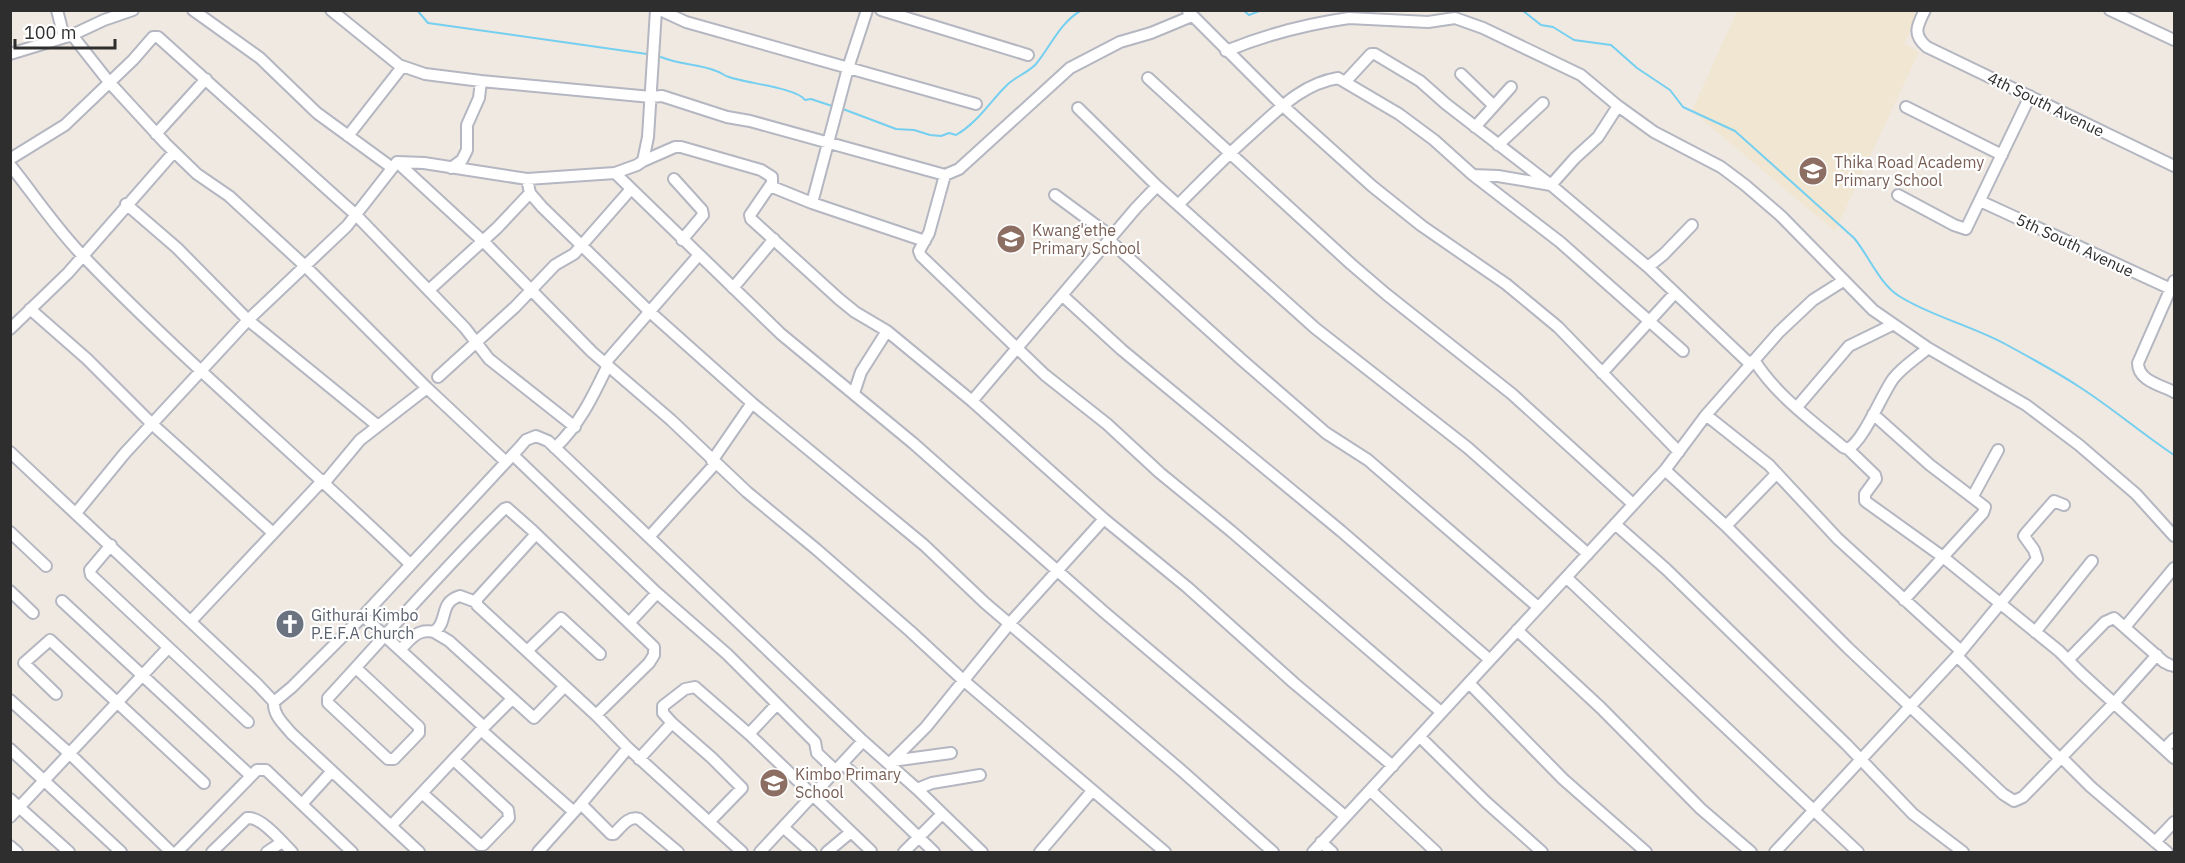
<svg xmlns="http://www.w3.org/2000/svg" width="2185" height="863" font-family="'IBM Plex Sans',sans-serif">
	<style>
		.education { fill: #f0e6d1 }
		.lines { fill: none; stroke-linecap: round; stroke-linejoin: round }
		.stream { stroke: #75cff0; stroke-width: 2 }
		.minor-casing { stroke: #b4b7c1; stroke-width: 14 }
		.minor { stroke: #fff; stroke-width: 10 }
		.labels { text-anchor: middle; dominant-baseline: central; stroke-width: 4.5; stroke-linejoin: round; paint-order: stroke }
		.street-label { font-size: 16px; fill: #2e2e2e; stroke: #fff }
		.education-label { font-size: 16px; fill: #785e54; stroke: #fff; text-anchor: start }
		.worship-label { font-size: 16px; fill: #5b616d; stroke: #fff; text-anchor: start }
	</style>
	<rect width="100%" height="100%" fill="#efe9e1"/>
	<!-- education -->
	<path class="education" d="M1737 11H1920L1904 44 1919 52 1835 231 1692 111Z"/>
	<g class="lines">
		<!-- stream -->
		<path class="stream" d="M417 10 428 23 647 54
			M1243 10 1249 15 1262 10
			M1522 10 1541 25 1553 27 1574 40 1611 45 1637 68 1670 90 1683 107 1735 131 1854 238C1869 256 1879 283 1899 296 1930 316 1973 326 2007 345 2031 358 2055 371 2078 386 2111 407 2141 433 2174 455
			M661 57C680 65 699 64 716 71 721 72 724 76 729 77 745 83 797 88 805 100L811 99 832 106
			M843 109 896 129 914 130 930 135 941 136 949 133 956 135C977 123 989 103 1006 86 1014 77 1028 73 1036 64 1051 46 1060 22 1082 10"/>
		<!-- minor casing -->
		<g class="minor-casing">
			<path id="minor" d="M57 10 64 37
				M193 10 260 58 317 113 391 167
				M331 10 399 65 425 74 481 81 651 97 662 96 727 117 750 121 945 175 959 169 1070 68 1120 42 1151 33 1192 16
				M660 10 686 22 976 104
				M867 10 848 68 812 203 925 241
				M881 10 1028 55
				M1925 10C1917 26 1912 34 1927 47L2174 166
				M2110 10 2174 40
				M1188 11 1282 105 1372 186 1422 226 1506 284 1558 327 1679 452
				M72 35 109 82 166 144 197 174 229 196 304 265 427 388 506 462
				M1226 51C1265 35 1307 24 1349 18L1428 22 1455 18 1483 28 1581 75 1618 106 1654 132 1721 167 1745 185 1781 216 1873 310 1928 348 2026 405 2079 445 2136 494 2174 536
				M10 54 72 35 104 20 133 10
				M1461 74 1494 106
				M1148 78 1351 264 1386 294 1512 394 1633 504
				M1346 81 1371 54H1375L1420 81 1446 104 1551 185 1648 267 1750 364
				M1906 107 2002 155
				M1078 108 1157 186 1315 328 1468 448 1588 554
				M1475 127 1511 87
				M156 134 206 79
				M348 136 402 67
				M1498 145 1543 103
				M10 159 65 125 133 60 153 37H158L356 215 465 328 489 359 575 427
				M643 161 675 147H681L761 170 772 177V183L750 215 751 219 839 299 855 312 887 331 972 401 1104 519 1187 587 1294 683 1393 766
				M397 162 487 245 592 352 671 420 747 492 816 549 910 631 963 680 1165 852
				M10 165C35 196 57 230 85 258 188 365 303 460 410 564
				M451 168 462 160 467 150V125L479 98 481 81
				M615 173 781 334 913 443 1104 612 1345 816
				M945 175 929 233 919 251 921 256 1045 375 1107 424 1160 473 1231 531 1441 712
				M1473 175 1498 176 1551 185 1575 158 1598 137 1618 106
				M527 179 530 193 542 207 650 312 752 403 924 545 985 603 1182 771 1273 852
				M674 179 702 210 703 215 682 240
				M770 186 812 203
				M1055 195 1112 237
				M1898 195 1954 225 1966 229 2030 96
				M1980 201 2171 289
				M126 204 177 248 248 320 378 426
				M1178 205C1202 181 1225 157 1251 134 1277 111 1301 84 1338 78L1399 114 1434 140 1473 175 1560 242 1683 351
				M1109 240 1242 360 1326 433 1368 460 1538 607
				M1648 267 1664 254 1692 225
				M2174 281 2138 363C2138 381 2161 385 2174 392
				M733 288 774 239
				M429 290 497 228 530 193
				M1063 296 1122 350 1341 531 1490 660
				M30 309 87 359 152 424 273 533
				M10 329 68 273 174 152
				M1754 360C1776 395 1811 420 1843 447L1848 449C1864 440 1881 396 1893 379 1902 367 1917 358 1928 348
				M605 363 698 256
				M1602 373 1675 293
				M438 377 515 307 555 265 574 254 631 189
				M854 393 861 372 887 331
				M972 401 1136 208 1157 186
				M1797 407 1849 346 1892 325
				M1873 414 1930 465 1985 507 1983 513 1904 600
				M1706 415 1769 465 1838 539 1961 651
				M555 448C580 424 593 396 608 365
				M1848 449 1875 475 1876 479 1865 494V501L1943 557 2059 651 2081 673 2174 758
				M10 452 257 684 274 702C273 715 283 723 291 733L419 852
				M513 455 657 593 727 654 815 742 817 753 836 771
				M712 461 752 403
				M1665 470 1726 526 1848 648 2003 794 2014 801 2023 797 2114 703 2157 655
				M325 482 360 440 427 388
				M1973 496 1998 450
				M76 513 125 453 248 320 347 226 397 162 424 163 527 179 615 173 637 165 643 161 648 137 656 10
				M1615 524 1666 569 1847 745 1913 814 1963 852
				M1726 526 1776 474
				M10 532 46 566
				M536 534 477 599V605L596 715 628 748 742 852
				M649 537 715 464
				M111 545 90 570 91 575 248 722
				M1567 578 1858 852
				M10 591 33 613
				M62 601 251 776
				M363 616 484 727
				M191 621 323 480
				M629 623 657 593
				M2125 627 2174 568
				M1517 630 1601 708 1701 809 1751 852
				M434 632 449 641 534 718 564 687
				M2035 632 2092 561
				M400 650C406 644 413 634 422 632 427 630 432 633 436 630 448 621 439 602 460 596L476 602
				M528 650 561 618 600 654
				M1957 656 2060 759
				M2068 660 2105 622 2114 618 2164 662 2170 665 2174 666
				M356 668 419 727V733L394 759H388L328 703V698C386 635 443 569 504 509L507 508 533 531 654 647V655L649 663 596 715
				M1469 683 1563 779 1646 852
				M56 694 24 663 50 640 204 783
				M10 700 70 754 171 852
				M274 702 292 687 363 616 520 447 526 440 536 436 548 441 566 458 863 741 917 789 982 852
				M672 723 712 758 742 788 709 822
				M481 730 574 812
				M749 734 777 704
				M1420 737 1487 803 1542 852
				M10 749 121 852
				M2164 749 2174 739
				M2061 757 2091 787 2167 852
				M639 759 672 723 663 713V706L685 689 695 687 749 734 871 851
				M892 761 951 753
				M843 764 934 852
				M889 764 926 727 1010 623 1104 519
				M917 789 932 783 980 775
				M1371 791 1436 852
				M422 793 480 845H483L509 818 508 810 454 760
				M10 799 69 852
				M302 804 332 771
				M581 804 628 748
				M10 817 168 648
				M391 826 481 730 512 699
				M783 827 811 852
				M1321 842 1332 852
				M2155 842 2174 822
				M10 846 17 852
				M177 852 257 770H266L352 852
				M212 852 247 818C261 816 282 842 292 852
				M267 852 282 842
				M538 852 581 804 611 834H614C621 827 629 815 639 819L678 852
				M760 852 863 741
				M827 852 851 832
				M904 852 942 814
				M1040 852 1092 791
				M1313 852 1665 470 1706 415 1779 332 1813 300 1843 281
				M1775 852 1957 656 2037 559 2034 550 2024 536 2026 533 2054 501 2064 505"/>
		</g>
		<!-- minor -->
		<use href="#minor" class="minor"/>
	</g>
	<!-- icons -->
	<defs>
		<g id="school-disc" transform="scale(1.5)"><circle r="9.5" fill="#8d6e63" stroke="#fff"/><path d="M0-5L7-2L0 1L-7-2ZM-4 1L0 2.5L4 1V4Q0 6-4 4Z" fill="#fff"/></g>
		<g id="church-disc" transform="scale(1.5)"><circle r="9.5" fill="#6b7280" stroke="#fff"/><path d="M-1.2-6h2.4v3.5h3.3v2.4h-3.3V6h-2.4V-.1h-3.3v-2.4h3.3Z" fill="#fff"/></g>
	</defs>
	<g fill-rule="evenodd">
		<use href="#school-disc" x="1813" y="171"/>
		<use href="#school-disc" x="1011" y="239"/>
		<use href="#church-disc" x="290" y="624"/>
		<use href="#school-disc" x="774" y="783"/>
	</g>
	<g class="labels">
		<!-- street labels -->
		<g class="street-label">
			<text transform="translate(2046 104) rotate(26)">4th South Avenue</text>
			<text transform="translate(2075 245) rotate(25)">5th South Avenue</text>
		</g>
		<!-- education labels -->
		<g class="education-label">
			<text x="1834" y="162">Thika Road Academy<tspan x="1834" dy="18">Primary School</tspan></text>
			<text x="1032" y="230">Kwang'ethe<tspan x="1032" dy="18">Primary School</tspan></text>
			<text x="795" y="774">Kimbo Primary<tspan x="795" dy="18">School</tspan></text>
		</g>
		<!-- worship labels -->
		<g class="worship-label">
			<text x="311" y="615">Githurai Kimbo<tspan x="311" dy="18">P.E.F.A Church</tspan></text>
		</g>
	</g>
	<!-- border -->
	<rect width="2185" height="863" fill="none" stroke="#2e2e2e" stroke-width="24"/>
	<!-- scale -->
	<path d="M15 39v9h100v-9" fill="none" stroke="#2e2e2e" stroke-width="3"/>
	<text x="24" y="39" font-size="18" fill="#2e2e2e" stroke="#ffffff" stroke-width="4.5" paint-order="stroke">100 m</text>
</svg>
